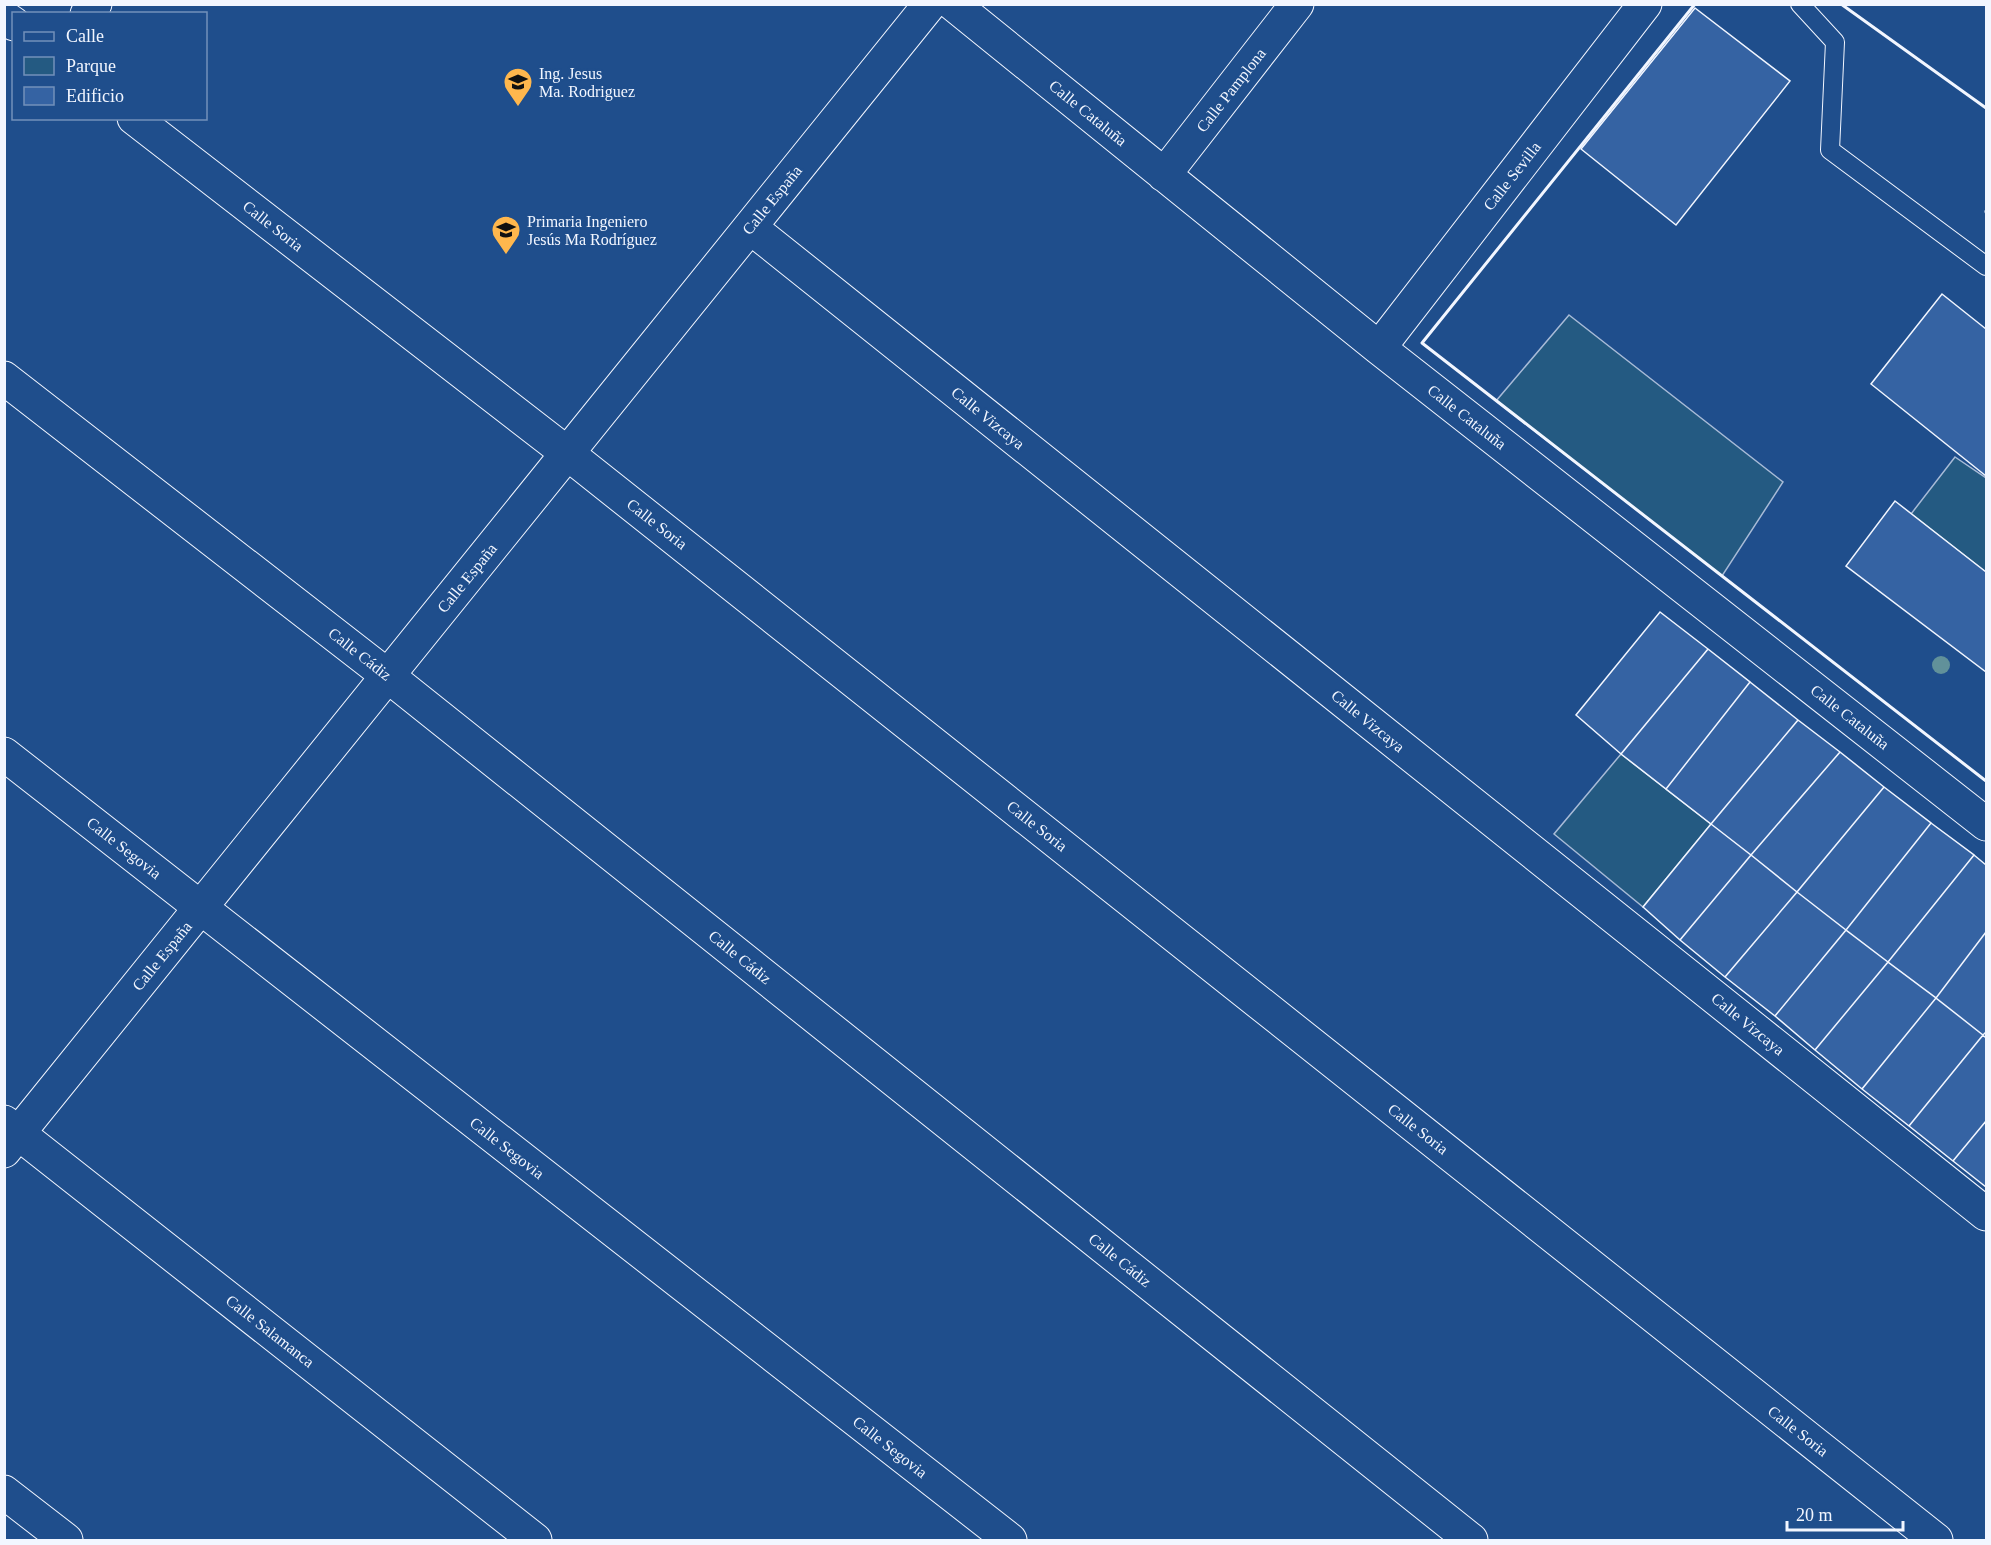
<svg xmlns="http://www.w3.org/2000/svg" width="1991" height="1545" font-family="Georgia,serif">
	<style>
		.green { fill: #245a82; stroke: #a8bbd7; stroke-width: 1.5 }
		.building { fill: #3563a3; stroke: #f2f6ff; stroke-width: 1.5 }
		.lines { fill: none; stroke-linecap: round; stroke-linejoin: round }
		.lane-casing { stroke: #f2f6ff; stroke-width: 20 }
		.street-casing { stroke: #f2f6ff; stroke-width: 35 }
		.lane { stroke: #1f4e8c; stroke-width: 18 }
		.street { stroke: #1f4e8c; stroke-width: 33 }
		.wall { stroke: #f2f6ff; stroke-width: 3 }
		.tree { fill: #61919a }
		.labels { text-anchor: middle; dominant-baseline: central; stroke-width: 4.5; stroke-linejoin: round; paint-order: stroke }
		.poi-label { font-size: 16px; fill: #f2f6ff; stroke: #1f4e8c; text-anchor: start }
		.street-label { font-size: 16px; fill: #f2f6ff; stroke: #1f4e8c }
	</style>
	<rect width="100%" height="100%" fill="#1f4e8c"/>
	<!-- green -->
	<path class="green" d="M1569 315 1783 482 1722 576 1496 401Z
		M1955 457 1986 478V572L1911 514Z
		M1621 754 1711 824 1643 907 1554 834Z"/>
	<!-- building -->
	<path class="building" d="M1695 8 1790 81 1676 225 1581 149Z
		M1942 294 1986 329V476L1871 384Z
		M1895 501 1986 572V672L1846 566Z
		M1660 612 1708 649 1621 754 1576 715Z
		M1708 649 1750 682 1666 789 1621 754Z
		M1750 682 1798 720 1711 824 1666 789Z
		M1798 720 1840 752 1751 855 1711 824Z
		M1840 752 1884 787 1797 892 1751 855Z
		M1884 787 1931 823 1846 930 1797 892Z
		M1931 823 1974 855 1888 962 1846 930Z
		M1711 824 1751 855 1680 940 1643 907Z
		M1751 855 1797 892 1725 977 1680 940Z
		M1974 855 1986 865V932L1936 998 1888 962Z
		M1797 892 1846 930 1775 1016 1725 977Z
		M1846 930 1888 962 1815 1050 1775 1016Z
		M1986 932V1032L1983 1035 1936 998Z
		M1888 962 1936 998 1862 1089 1815 1050Z
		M1936 998 1983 1035 1909 1126 1862 1089Z
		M1983 1035 1986 1038V1121L1953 1161 1909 1126Z
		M1986 1121V1187L1953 1161Z"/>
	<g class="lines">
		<!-- lane casing -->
		<g class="lane-casing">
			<path id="lane" d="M1800 4 1835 42 1830 150 1986 266"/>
		</g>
		<!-- street casing -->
		<g class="street-casing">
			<path id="street" d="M953 4 1379 348 1986 824
				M87 14 95 4
				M4 17 14 24
				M134 118 567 453 1936 1540
				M1164 175 1297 4
				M750 227 1986 1214
				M1379 348 1645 4
				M4 378 388 676 1471 1540
				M4 754 1010 1540
				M4 1122 535 1540
				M4 1151 930 4
				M4 1492 66 1540"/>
		</g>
		<!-- lane -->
		<use href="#lane" class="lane"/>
		<!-- street -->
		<use href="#street" class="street"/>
		<!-- wall -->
		<path class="wall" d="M1695 4 1422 343 1986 781
			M1841 4 1986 108
			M1986 211V212"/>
	</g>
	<!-- trees -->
	<circle class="tree" cx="1941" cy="665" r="9"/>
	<!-- icons -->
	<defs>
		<g id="school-pin" transform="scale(1.5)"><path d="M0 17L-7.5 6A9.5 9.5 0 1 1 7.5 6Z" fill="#ffb74d" stroke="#1f4e8c"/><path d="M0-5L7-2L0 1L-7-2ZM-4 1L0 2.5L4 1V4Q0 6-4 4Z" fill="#111"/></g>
	</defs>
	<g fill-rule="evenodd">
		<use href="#school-pin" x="518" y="82"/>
		<use href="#school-pin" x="506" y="230"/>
	</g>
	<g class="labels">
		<!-- poi labels -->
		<g class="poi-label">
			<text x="539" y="73">Ing. Jesus<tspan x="539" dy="18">Ma. Rodriguez</tspan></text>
			<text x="527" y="221">Primaria Ingeniero<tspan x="527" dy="18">Jesús Ma Rodríguez</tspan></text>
		</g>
		<!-- street labels -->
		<g class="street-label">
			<text transform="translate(1231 90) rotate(-52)">Calle Pamplona</text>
			<text transform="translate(1088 113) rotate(39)">Calle Cataluña</text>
			<text transform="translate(1512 176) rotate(-52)">Calle Sevilla</text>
			<text transform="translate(772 200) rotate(-51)">Calle España</text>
			<text transform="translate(273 226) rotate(38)">Calle Soria</text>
			<text transform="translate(1467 417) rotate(38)">Calle Cataluña</text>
			<text transform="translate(988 418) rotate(39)">Calle Vizcaya</text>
			<text transform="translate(657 524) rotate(38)">Calle Soria</text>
			<text transform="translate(467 578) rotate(-51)">Calle España</text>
			<text transform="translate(360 654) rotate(38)">Calle Cádiz</text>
			<text transform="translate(1850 717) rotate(38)">Calle Cataluña</text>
			<text transform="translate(1368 721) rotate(39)">Calle Vizcaya</text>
			<text transform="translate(1037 826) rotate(38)">Calle Soria</text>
			<text transform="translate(124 848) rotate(38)">Calle Segovia</text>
			<text transform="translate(162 956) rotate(-51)">Calle España</text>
			<text transform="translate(740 957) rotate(39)">Calle Cádiz</text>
			<text transform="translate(1748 1024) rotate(39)">Calle Vizcaya</text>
			<text transform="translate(1418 1129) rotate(38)">Calle Soria</text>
			<text transform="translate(507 1148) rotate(38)">Calle Segovia</text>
			<text transform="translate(1120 1260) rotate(39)">Calle Cádiz</text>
			<text transform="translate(270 1331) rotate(38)">Calle Salamanca</text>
			<text transform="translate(1798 1431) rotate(38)">Calle Soria</text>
			<text transform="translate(890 1447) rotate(38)">Calle Segovia</text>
		</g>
	</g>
	<!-- border -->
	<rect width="1991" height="1545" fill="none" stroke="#f2f6ff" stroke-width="12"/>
	<!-- legend -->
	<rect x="12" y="12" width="195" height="108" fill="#1f4e8c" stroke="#7391ba" stroke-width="1.5"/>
	<rect x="24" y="32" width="30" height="9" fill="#1f4e8c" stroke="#7391ba" stroke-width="1.5"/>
	<text x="66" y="42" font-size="18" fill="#f2f6ff">Calle</text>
	<rect x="24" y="57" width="30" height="18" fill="#245a82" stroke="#7391ba" stroke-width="1.5"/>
	<text x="66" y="72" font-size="18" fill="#f2f6ff">Parque</text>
	<rect x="24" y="87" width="30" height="18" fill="#3563a3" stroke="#7391ba" stroke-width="1.5"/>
	<text x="66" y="102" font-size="18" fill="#f2f6ff">Edificio</text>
	<!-- scale -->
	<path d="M1787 1521v9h116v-9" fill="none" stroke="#f2f6ff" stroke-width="3"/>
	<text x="1796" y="1521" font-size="18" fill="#f2f6ff" stroke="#1f4e8c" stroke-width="4.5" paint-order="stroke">20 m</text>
</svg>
